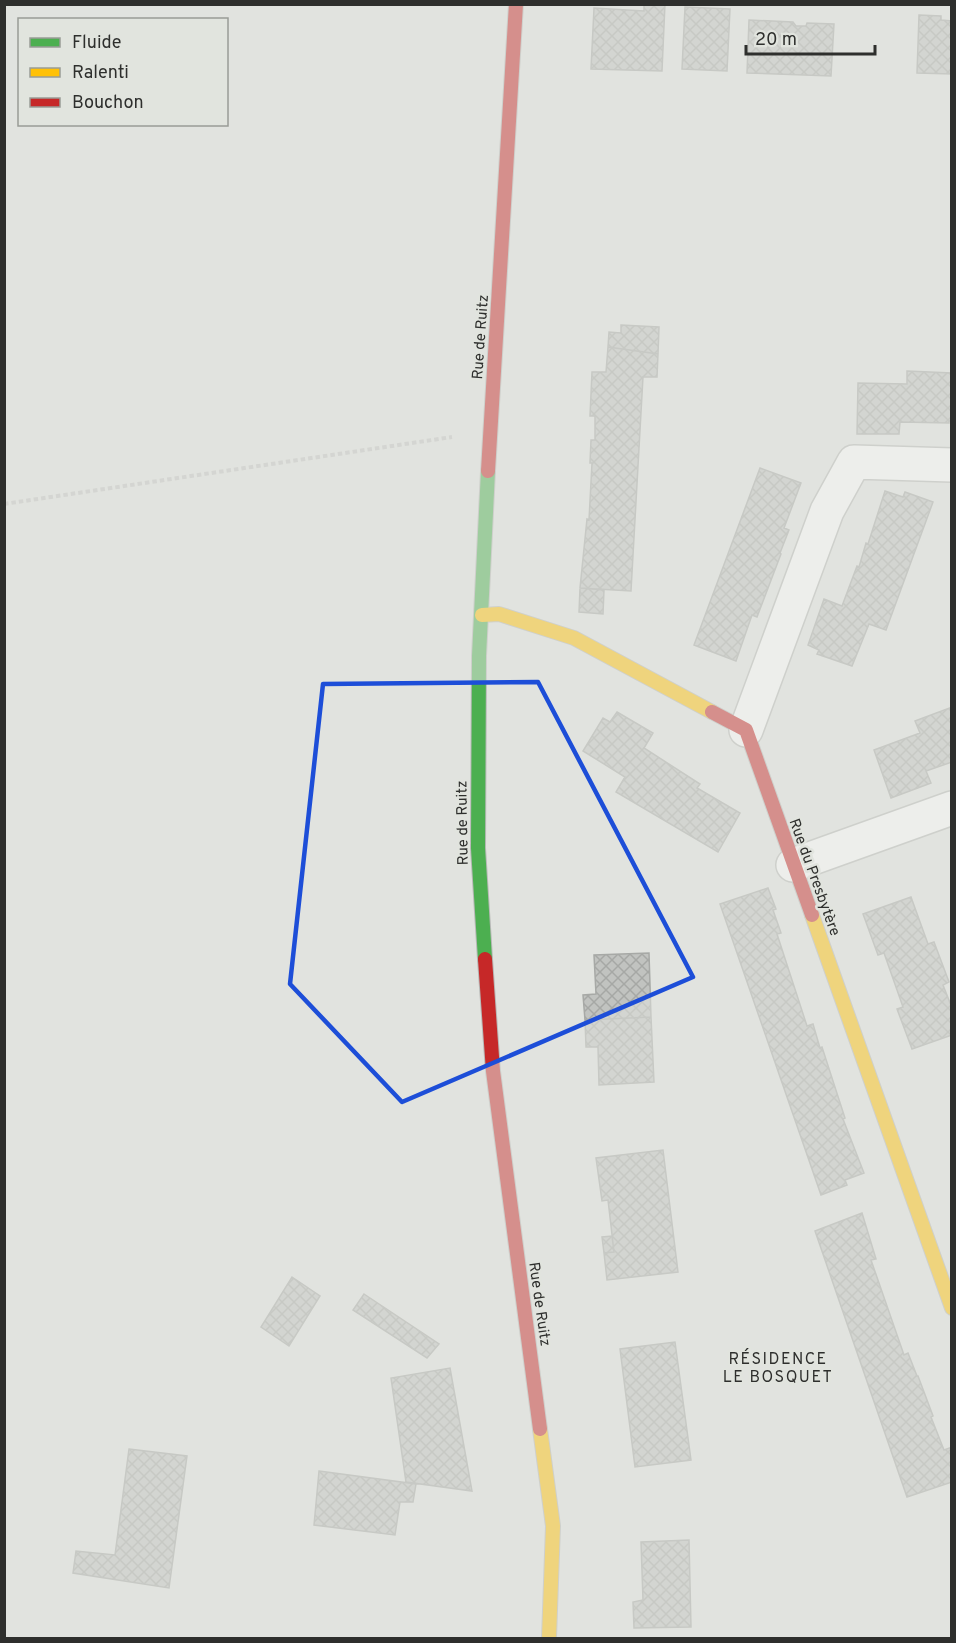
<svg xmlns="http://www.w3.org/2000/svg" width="956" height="1643" font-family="Overpass,sans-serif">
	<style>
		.building { fill: url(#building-cross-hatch); stroke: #a7a9a6; stroke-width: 1.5 }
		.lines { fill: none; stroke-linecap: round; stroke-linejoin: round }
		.street-casing { stroke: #b7b8b6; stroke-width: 36 }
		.fast-casing { stroke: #b7b8b6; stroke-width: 16 }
		.slow-casing { stroke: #b7b8b6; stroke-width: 16 }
		.jam-casing { stroke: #b7b8b6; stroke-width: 16 }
		.path { stroke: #c3c4c3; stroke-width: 4; stroke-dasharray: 4.5 3; stroke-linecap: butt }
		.street { stroke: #fafbfa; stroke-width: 33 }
		.fast { stroke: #4caf50; stroke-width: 14 }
		.slow { stroke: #ffc107; stroke-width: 14 }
		.jam { stroke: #c62828; stroke-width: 14 }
		.marked { fill: none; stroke: #1d4ed8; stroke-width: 4.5; stroke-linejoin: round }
		.labels { text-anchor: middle; stroke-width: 5; stroke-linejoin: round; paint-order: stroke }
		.street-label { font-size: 15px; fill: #2e2f2d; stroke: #e1e4de }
		.neighbourhood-label { font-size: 16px; letter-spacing: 1.5px; fill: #2e2f2d; stroke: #e1e4de }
	</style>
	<defs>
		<pattern id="building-cross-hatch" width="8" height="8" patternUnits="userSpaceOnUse" patternTransform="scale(1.5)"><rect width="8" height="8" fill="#c1c3c0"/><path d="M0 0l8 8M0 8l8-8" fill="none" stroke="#a6a8a5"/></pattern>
	</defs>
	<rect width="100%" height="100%" fill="#e1e3df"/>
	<path class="building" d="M644 4H665L662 71 591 69 594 8 644 11Z
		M685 7 730 9 727 71 682 69Z
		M919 15 941 16V20L952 21V74L917 73Z
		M749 20 793 22 796 26H806L807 23 834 24 831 76 747 73Z
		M621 325 659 327 658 354 608 347 609 332 621 333Z
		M608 347 658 354 657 377H643L631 591 580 588 587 519 589 520 592 463H590L591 440H595V416H590L592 372H606Z
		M907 371 952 373V421H949V423L900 422 899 434H857L858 383 907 384Z
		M760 468 801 483 784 528 789 530 780 553 781 554 757 617 752 615 736 661 694 645Z
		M885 491 903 497 905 492 933 502 886 630 869 624 852 666 817 654 819 650 808 645 824 599 842 606 857 566 859 567 866 543 868 544Z
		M580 588 604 590 603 614 579 612Z
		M952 707V762L926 771 931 783 891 798 874 750 920 733 915 721Z
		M617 712 653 733 644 748 700 784 697 788 740 813 718 852 616 792 625 777 583 751 603 718 610 722Z
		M768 888 776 909 773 910 781 933 777 934 807 1026 813 1024 820 1048 822 1047 845 1118 843 1119 864 1173 845 1180 847 1185 821 1195 720 904Z
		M911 897 928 944 934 942 949 982 943 985 952 1008V1035L912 1049 897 1009 903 1007 884 953 878 955 863 914Z
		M649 953 651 1017 585 1020 583 995 596 994 594 955Z
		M651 1017 654 1082 599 1085 598 1047H586L585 1020Z
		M663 1150 678 1272 607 1280 604 1253 614 1252 608 1200 602 1201 596 1158Z
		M862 1213 876 1259 871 1260 904 1355 908 1353 917 1376H918L933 1416 931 1417 944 1450 952 1447V1482L907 1497 815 1231Z
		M612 1236 614 1252 604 1253 602 1237Z
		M292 1277 320 1296 289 1346 261 1327Z
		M364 1294 439 1344 427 1358 353 1310Z
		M675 1342 691 1460 635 1467 620 1349Z
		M450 1368 472 1491 406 1482 391 1378Z
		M129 1449 187 1456 169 1588 73 1573 76 1551 115 1555Z
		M319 1471 416 1484 413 1502H400L395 1535 314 1525Z
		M689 1540 691 1627 634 1628 633 1602 643 1600 641 1542Z"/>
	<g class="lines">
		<defs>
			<path id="street" d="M746 730 827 511 854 462 952 465
				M793 865 952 808"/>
			<path id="fast" d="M485 959 478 848 479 656 488 471"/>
			<path id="slow" d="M482 615 499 614 574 638 712 712
				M812 915 952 1308
				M540 1429 553 1526 549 1638"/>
			<path id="jam" d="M488 471 516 4
				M712 712 746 730 812 915
				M485 959 493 1071 540 1429"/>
		</defs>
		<use href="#street" class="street-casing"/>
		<use href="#fast" class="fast-casing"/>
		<use href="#slow" class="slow-casing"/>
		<use href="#jam" class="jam-casing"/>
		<path class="path" d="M4 504 452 437"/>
		<use href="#street" class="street"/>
		<use href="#fast" class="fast"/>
		<use href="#slow" class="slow"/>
		<use href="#jam" class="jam"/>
	</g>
	<path d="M0 0H956V1643H0ZM538 682 693 977 402 1102 290 984 323 684Z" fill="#e1e3df" fill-opacity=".55" fill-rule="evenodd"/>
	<path class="marked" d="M538 682 693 977 402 1102 290 984 323 684Z"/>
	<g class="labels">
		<g class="street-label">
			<text transform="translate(480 337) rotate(-86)" y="5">Rue de Ruitz</text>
			<text transform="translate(462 823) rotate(-91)" y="5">Rue de Ruitz</text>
			<text transform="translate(815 877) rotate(70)" y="5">Rue du Presbytère</text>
			<text transform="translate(540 1304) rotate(82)" y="5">Rue de Ruitz</text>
		</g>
		<g class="neighbourhood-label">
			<text x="778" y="1364">RÉSIDENCE<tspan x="778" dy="18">LE BOSQUET</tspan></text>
		</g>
	</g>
	<rect width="956" height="1643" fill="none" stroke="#2e2f2d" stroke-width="12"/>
	<rect x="18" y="18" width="210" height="108" fill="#e1e4de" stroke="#999c97" stroke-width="1.5"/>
	<rect x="30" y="38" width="30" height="9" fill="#4caf50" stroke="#999c97" stroke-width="1.5"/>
	<text x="72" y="48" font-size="18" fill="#2e2f2d">Fluide</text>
	<rect x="30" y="68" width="30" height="9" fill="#ffc107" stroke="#999c97" stroke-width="1.5"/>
	<text x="72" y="78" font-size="18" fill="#2e2f2d">Ralenti</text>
	<rect x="30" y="98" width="30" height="9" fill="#c62828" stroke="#999c97" stroke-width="1.5"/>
	<text x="72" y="108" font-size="18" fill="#2e2f2d">Bouchon</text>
	<path d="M746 45v9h129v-9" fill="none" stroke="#2e2f2d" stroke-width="3"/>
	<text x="755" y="45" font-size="18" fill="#2e2f2d" stroke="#e1e4de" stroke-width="4.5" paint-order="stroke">20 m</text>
</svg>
